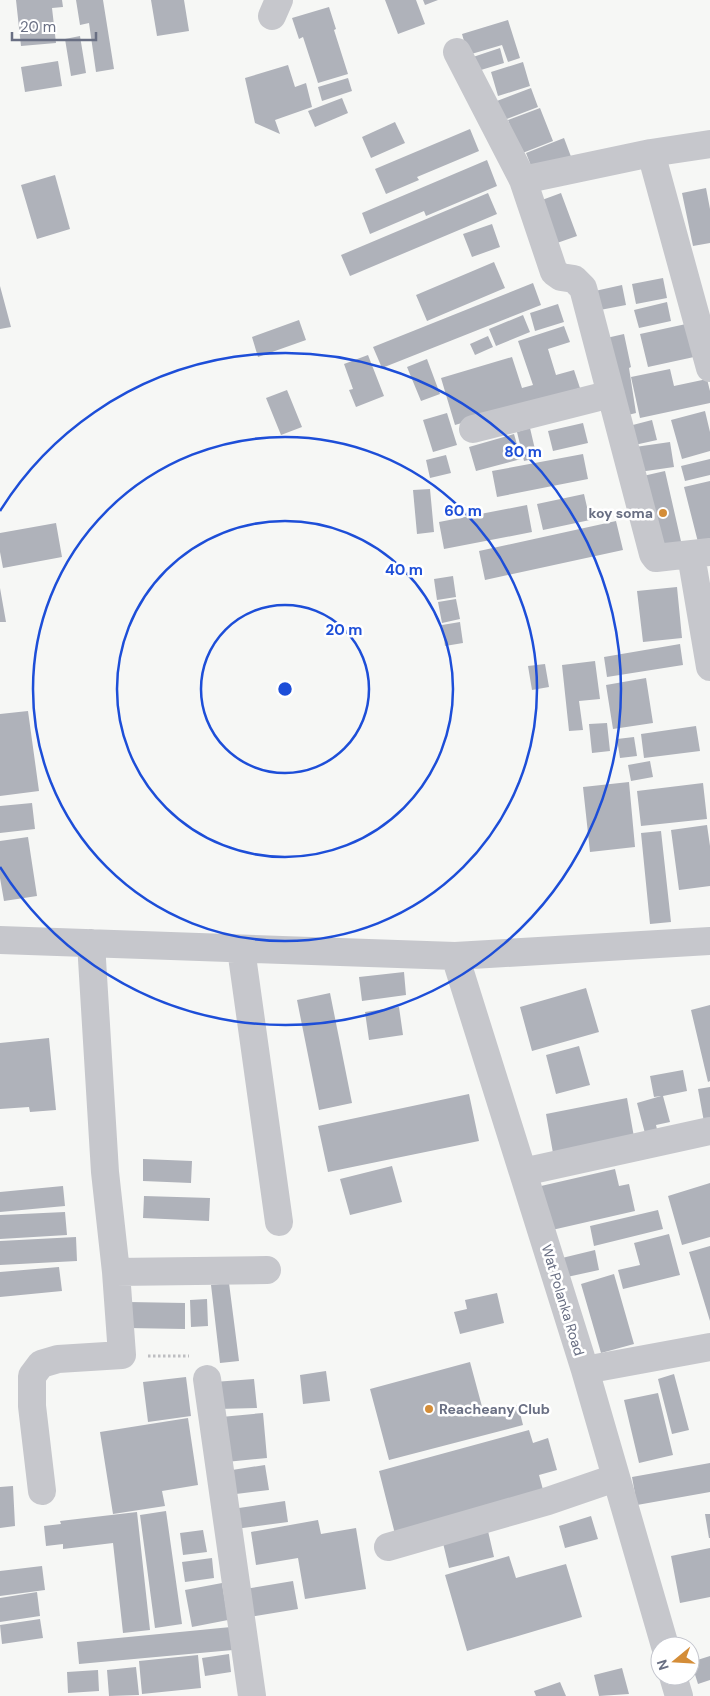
<svg xmlns="http://www.w3.org/2000/svg" width="710" height="1696" font-family="'DM Sans',sans-serif">
	<style>
		.building { fill: #afb2ba }
		.lines { fill: none; stroke-linecap: round; stroke-linejoin: round }
		.path { stroke: #bdbec1; stroke-width: 3; stroke-dasharray: 2.5 2.5; stroke-linecap: butt }
		.minor { stroke: #c6c7cc; stroke-width: 28 }
		.ring { fill: none; stroke: #1d4ed8; stroke-width: 2.5 }
		.poi-dot { fill: #d48d38; stroke: #fff; stroke-width: 2 }
		.labels { text-anchor: middle; stroke-width: 5; stroke-linejoin: round; paint-order: stroke }
		.poi-label { font-size: 14px; font-weight: bold; fill: #696f83; stroke: #fff; text-anchor: end }
		.street-label { font-size: 14px; fill: #696f83; stroke: #fff }
		.centre { fill: #1d4ed8; stroke: #fff; stroke-width: 2.5 }
		.ring-label { font-size: 15px; text-anchor: middle; font-weight: bold; fill: #1d4ed8; stroke: #fff; stroke-width: 5; stroke-linejoin: round; paint-order: stroke }
	</style>
	<rect width="100%" height="100%" fill="#f6f7f5"/>
	<path class="building" d="M16 0H62L63 7 52 8 56 43 21 46Z
		M76 0H103L114 69 96 72 89 23 80 25Z
		M151 0H184L189 31 157 36Z
		M385 0H416L425 24 398 34Z
		M423 0H438L425 5Z
		M329 7 336 29 334 30 348 74 318 83 303 37 299 39 292 18Z
		M508 20 520 58 508 62 502 45 468 55 462 34Z
		M80 36 86 73 71 76 65 39Z
		M500 48 504 63 471 73 467 59Z
		M58 61 62 86 25 92 21 67Z
		M523 62 530 86 498 96 491 72Z
		M288 65 295 87 306 83 312 107 275 120 280 134 255 123 245 78Z
		M348 78 352 91 322 101 318 87Z
		M531 88 538 107 496 123 489 104Z
		M342 98 348 113 315 127 308 111Z
		M540 108 553 141 520 154 508 120Z
		M395 122 405 143 371 158 362 137Z
		M470 129 479 151 417 177 419 180 386 194 375 169Z
		M564 138 573 162 535 176 526 153Z
		M487 160 497 186 426 216 424 211 370 234 362 213Z
		M55 175 70 229 37 239 21 185Z
		M706 188 710 209V243L693 246 682 193Z
		M488 193 497 214 350 276 341 255Z
		M561 193 577 236 557 243 542 200Z
		M492 224 500 247 472 257 463 234Z
		M494 262 505 288 427 321 416 295Z
		M663 278 667 298 636 304 632 284Z
		M533 283 541 305 382 368 373 347Z
		M622 285 626 305 600 310 595 291Z
		M0 286 11 327 0 329Z
		M667 302 671 321 639 328 634 310Z
		M558 304 564 322 535 331 530 313Z
		M523 315 530 332 496 346 489 329Z
		M299 320 306 340 258 357 252 337Z
		M686 324 694 357 648 367 640 334Z
		M564 326 570 342 548 349 556 375 574 370 580 388 455 425 441 378 512 357 522 388 533 385 518 341Z
		M624 334 631 367 629 368 636 413 620 417 602 339Z
		M488 336 493 347 475 355 470 344Z
		M368 355 384 396 356 407 349 390 353 389 344 364Z
		M427 359 440 394 421 401 407 367Z
		M670 369 674 386 707 379 710 391V403L640 418 631 377Z
		M287 390 302 427 281 435 266 398Z
		M705 411 710 432V451L682 459 671 420Z
		M447 413 457 445 433 452 423 420Z
		M652 420 657 440 630 446 625 427Z
		M583 423 588 443 553 451 548 431Z
		M530 428 537 458 524 461 517 432Z
		M514 434 521 459 476 471 469 447Z
		M670 442 674 467 639 472 635 447Z
		M583 454 588 479 497 497 492 471Z
		M446 455 451 473 430 478 426 460Z
		M710 459V475L685 481 681 466Z
		M665 471 683 550 660 555 643 476Z
		M710 481V548L700 550 684 487Z
		M430 489 434 532 417 534 413 490Z
		M584 494 590 520 543 530 537 504Z
		M527 505 532 532 444 549 439 522Z
		M616 521 623 550 485 580 479 551Z
		M56 523 62 557 3 568 0 552V533Z
		M453 576 456 597 437 600 434 579Z
		M677 587 682 638 643 642 637 591Z
		M0 588 6 622H0Z
		M456 599 460 619 442 623 438 602Z
		M460 622 463 643 445 646 442 625Z
		M680 644 683 665 607 677 604 657Z
		M595 661 600 699 579 701 583 730 569 731 562 665Z
		M545 664 549 687 532 690 528 666Z
		M646 678 653 723 613 729 606 685Z
		M28 711 39 791 0 796V714Z
		M607 723 610 751 592 753 589 724Z
		M696 726 700 751 644 758 641 734Z
		M634 737 637 756 620 758 617 739Z
		M650 761 653 777 631 781 628 765Z
		M629 782 635 847 590 852 583 787Z
		M703 783 707 819 641 826 637 791Z
		M32 803 35 829 0 833V806Z
		M707 825 710 846V886L679 890 671 830Z
		M661 831 671 922 650 924 641 833Z
		M28 837 37 896 4 901 0 878V841Z
		M404 972 406 995 362 1001 359 977Z
		M586 988 599 1032 532 1051 520 1007Z
		M330 993 352 1103 319 1110 297 1000Z
		M710 1005V1081L708 1082 691 1010Z
		M399 1007 403 1035 369 1040 365 1012Z
		M49 1038 56 1110 30 1112 29 1107 0 1109V1043Z
		M579 1046 590 1085 556 1094 546 1055Z
		M683 1070 687 1091 663 1096 670 1122 656 1125 658 1134 646 1137 637 1103 661 1096 654 1097 650 1076Z
		M710 1087V1121L704 1122 698 1089Z
		M469 1094 479 1141 328 1172 318 1126Z
		M627 1098 634 1137 553 1153 546 1114Z
		M143 1159 192 1161 191 1183 143 1181Z
		M392 1166 402 1202 350 1215 340 1179Z
		M615 1169 619 1186 629 1184 635 1211 552 1230 541 1186Z
		M710 1183V1237L682 1245 668 1196Z
		M63 1186 65 1206 0 1212V1192Z
		M144 1196 210 1198 209 1221 143 1218Z
		M658 1210 663 1229 594 1246 590 1226Z
		M65 1212 67 1235 0 1239V1215Z
		M669 1234 680 1275 623 1289 618 1270 640 1265 634 1243Z
		M76 1237 77 1261 0 1265V1241Z
		M710 1246V1321L689 1252Z
		M595 1250 599 1270 567 1277 562 1258Z
		M59 1267 62 1291 0 1297V1272Z
		M614 1274 634 1344 601 1353 581 1284Z
		M229 1283 239 1361 220 1363 211 1285Z
		M497 1293 504 1323 460 1334 454 1312 467 1309 465 1300Z
		M207 1299 208 1326 191 1327 190 1300Z
		M129 1302 185 1303V1329L128 1328Z
		M470 1362 484 1414 518 1405 523 1425 389 1460 370 1389Z
		M326 1371 330 1401 303 1404 300 1375Z
		M674 1374 689 1430 672 1434 658 1379Z
		M186 1377 191 1416 148 1422 143 1382Z
		M254 1379 257 1408 218 1409 214 1382Z
		M658 1393 673 1455 639 1463 624 1400Z
		M263 1413 267 1458 226 1462 221 1417Z
		M188 1418 198 1485 162 1491 165 1506 113 1514 100 1432Z
		M529 1430 533 1443 548 1438 557 1470 539 1475 545 1497 395 1534 379 1471Z
		M710 1463V1492L637 1505 632 1477Z
		M265 1465 269 1490 236 1494 232 1470Z
		M13 1486 15 1526 0 1528V1487Z
		M285 1501 288 1522 235 1529 232 1509Z
		M166 1511 182 1624 155 1628 140 1515Z
		M137 1512 150 1630 123 1633 113 1543 63 1549V1544L46 1546 44 1526 61 1524 60 1521Z
		M705 1514H710V1538H709Z
		M591 1516 598 1539 565 1548 559 1526Z
		M318 1520 321 1534 356 1528 366 1589 305 1599 298 1558 256 1565 251 1532Z
		M203 1530 207 1552 183 1555 180 1533Z
		M488 1531 494 1557 449 1568 443 1543Z
		M710 1548V1597L680 1603 671 1556Z
		M509 1556 516 1578 566 1564 582 1617 467 1651 445 1575Z
		M212 1558 214 1578 185 1582 182 1562Z
		M42 1566 45 1590 0 1596V1571Z
		M293 1581 298 1609 250 1617 245 1589Z
		M222 1583 228 1620 192 1627 185 1590Z
		M37 1592 40 1616 0 1622V1598Z
		M40 1619 43 1638 2 1644 0 1625Z
		M231 1627 233 1650 79 1664 77 1642Z
		M229 1654 231 1672 205 1676 202 1658Z
		M198 1655 201 1688 142 1694 139 1661Z
		M710 1656V1680L698 1684 691 1662Z
		M136 1667 139 1695 109 1696 107 1670Z
		M622 1668 629 1694 599 1696 594 1675Z
		M98 1670 99 1691 68 1693 67 1672Z
		M560 1682 566 1696H536L534 1691Z"/>
	<g class="lines">
		<path class="path" d="M148 1356H189"/>
		<path class="minor" d="M272 16 279 0
			M457 52 523 180 554 272 561 277 574 279 583 288 653 554 656 558 710 552
			M651 153 710 368
			M523 180 651 153 710 144
			M473 429 611 394
			M691 555 710 667
			M0 940 455 956 710 941
			M241 949 279 1222
			M455 956 585 1370 665 1646
			M523 1172 710 1131
			M116 1272 267 1270
			M585 1370 710 1347
			M207 1379 252 1696
			M42 1491 32 1406V1376L41 1364 58 1359 122 1355 116 1272 105 1172 91 943
			M388 1547 548 1501 615 1478
			M673 1676 679 1696"/>
	</g>
	<g class="ring">
		<circle cx="285" cy="689" r="84"/>
		<circle cx="285" cy="689" r="168"/>
		<circle cx="285" cy="689" r="252"/>
		<path d="M0 511A336 336 0 1 1 0 867"/>
	</g>
	<g class="poi-dot">
		<circle cx="663" cy="513" r="5"/>
		<circle cx="429" cy="1409" r="5"/>
	</g>
	<g class="labels">
		<g class="poi-label">
			<text x="653" y="518">koy soma</text>
			<text x="439" y="1414" text-anchor="start">Reacheany Club</text>
		</g>
		<g class="street-label">
			<text transform="translate(563 1300) rotate(73)" y="5">Wat Polanka Road</text>
		</g>
	</g>
	<circle cx="285" cy="689" r="8" class="centre"/>
	<g class="ring-label">
		<text x="523" y="457">80 m</text>
		<text x="463" y="516">60 m</text>
		<text x="404" y="575">40 m</text>
		<text x="344" y="635">20 m</text>
	</g>
	<g transform="translate(675 1661) rotate(252)"><circle r="24" fill="#ffffff" stroke="#c3c5cd"/>
	<path d="M0-4L9 19L0 12L-9 19Z" fill="#d48d38"/>
	<text y="-8" font-size="14" font-weight="bold" text-anchor="middle" fill="#696f83">N</text>
	</g>
	<path d="M12 32v8h84v-8" fill="none" stroke="#696f83" stroke-width="2.5"/>
	<text x="20" y="32" font-size="15" fill="#696f83" stroke="#ffffff" stroke-width="4" paint-order="stroke">20 m</text>
</svg>
